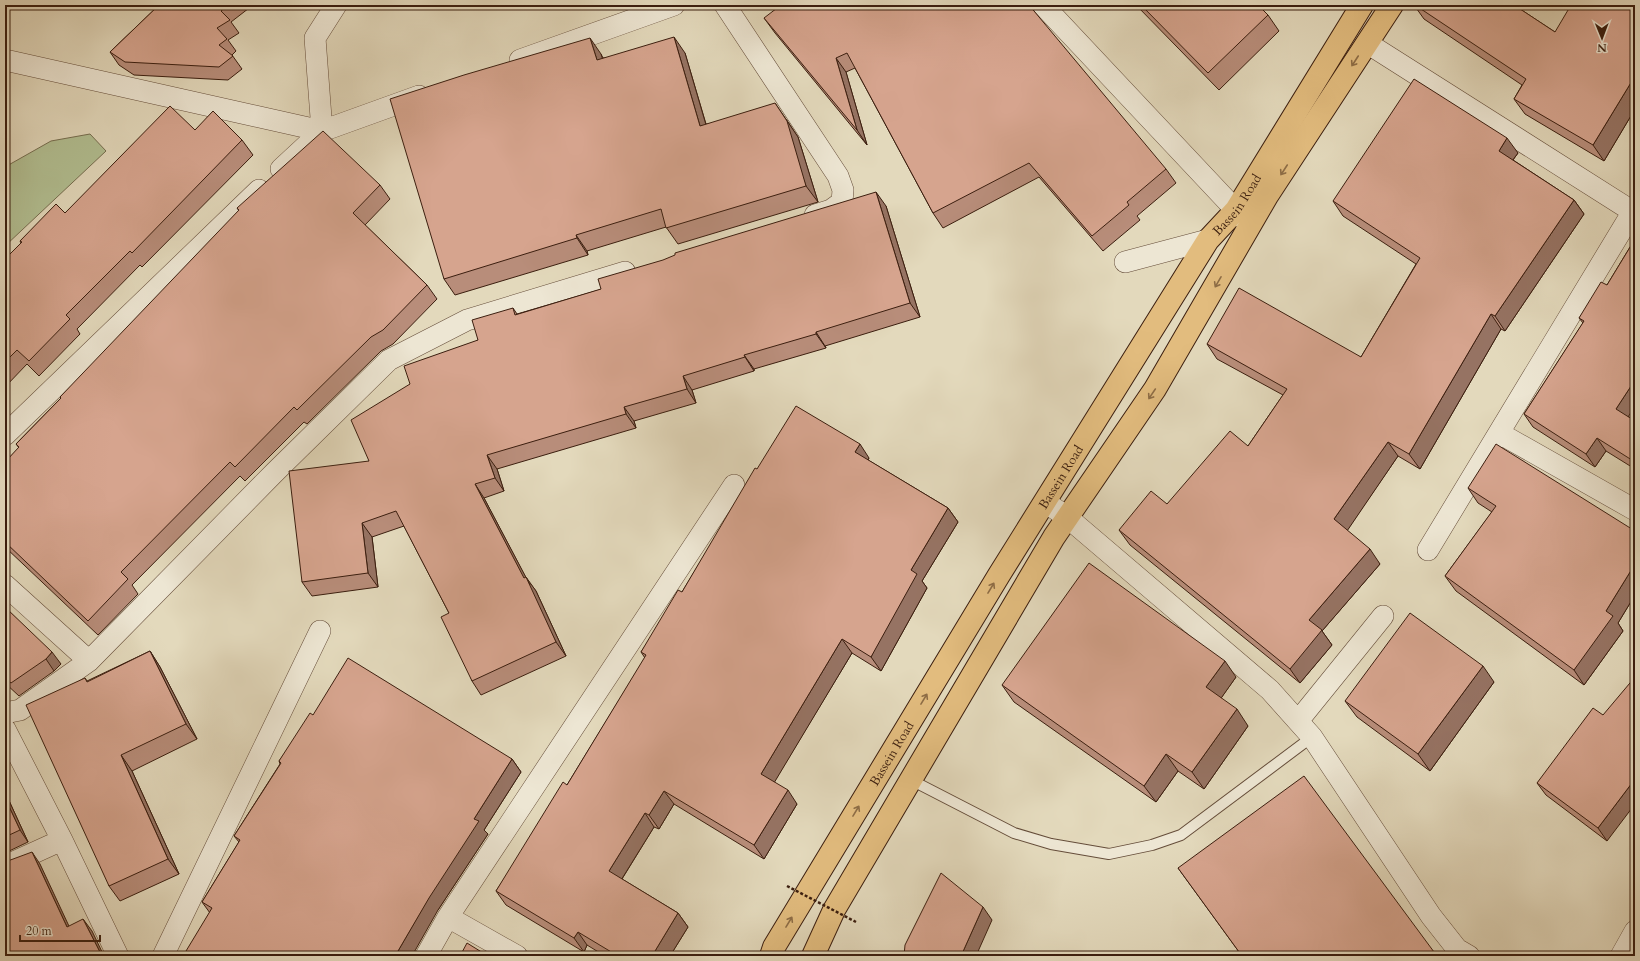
<svg xmlns="http://www.w3.org/2000/svg" width="1640" height="961" font-family="Cardo,serif">
	<style>
		.green { fill: #b2bf92; stroke: #766e50 }
		.lines { fill: none; stroke-linecap: round; stroke-linejoin: round }
		.lane-casing { stroke: #654d3a; stroke-width: 12 }
		.street-casing { stroke: #654d3a; stroke-width: 22 }
		.primary-casing { stroke: #3b1e0f; stroke-width: 24 }
		.lane { stroke: #ede6d3; stroke-width: 10 }
		.street { stroke: #ede6d3; stroke-width: 21 }
		.primary { stroke: #e2bc7e; stroke-width: 22 }
		.path-bridge { stroke: #3b1e0f; stroke-width: 2.5; stroke-dasharray: 3 2; stroke-linecap: butt }
		.wall { fill: #b88d7a; stroke: #3b1e0f }
		.shaded-wall { fill: #967363; stroke: #3b1e0f }
		.building { fill: #d6a48e; stroke: #3b1e0f }
		.oneway { stroke: #8e6d46 }
		.labels { text-anchor: middle; stroke-width: 4; stroke-linejoin: round; paint-order: stroke }
		.street-label { font-size: 13px; fill: #3b1e0f; stroke: #ede6d3 }
	</style>
	<rect width="100%" height="100%" fill="#e3d9bc"/>
	<filter id="stains"><feTurbulence type="fractalNoise" baseFrequency=".005" numOctaves="4"/><feColorMatrix values="0 0 0 0 .2 0 0 0 0 .09 0 0 0 0 .02 0 0 0 .5 -.17"/></filter>
	<radialGradient id="worn" r=".72"><stop offset=".6" stop-color="#630" stop-opacity="0"/><stop offset="1" stop-color="#630" stop-opacity=".3"/></radialGradient>
	<path class="green" d="M90 134 106 151 5 246V167L51 141Z"/>
	<g class="lines">
		<defs>
			<path id="lane" d="M911 780 1014 833 1051 844 1109 854 1152 845 1181 835 1312 737"/>
			<path id="street" d="M725 5 838 176 843 190 842 202 831 210 815 215
				M1043 5 1247 222
				M1367 43 1635 213
				M5 60 322 131 315 38 336 5
				M520 60 674 5
				M281 169 322 131 419 96
				M1125 262 1208 240
				M1499 433 1635 510
				M5 435 259 190
				M1045 502 1067 517 1270 690 1312 737 1431 916 1457 949 1469 956
				M1428 550 1635 208
				M5 585 89 661
				M5 713 20 710 89 661 275 472 389 360 467 320 625 272
				M1298 721 1383 616
				M5 729 62 840 118 956
				M5 866 62 840
				M448 917 517 956
				M163 956 320 631
				M426 956 448 917 734 485
				M1621 956 1635 931"/>
			<g id="primary">
				<path id="s1" d="M771 956 774 947 999 575 1208 240 1236 210 1362 5"/>
				<path d="M813 956 834 910 1054 537 1155 389 1267 196 1392 5"/>
			</g>
		</defs>
		<use href="#lane" class="lane-casing"/>
		<use href="#street" class="street-casing"/>
		<use href="#primary" class="primary-casing"/>
		<use href="#lane" class="lane"/>
		<use href="#street" class="street"/>
		<use href="#primary" class="primary"/>
		<path class="path-bridge" d="M787 886 856 922"/>
	</g>
	<path class="wall" d="M155 5H253L231 22 239 33 228 40 236 51 232 55 242 69 228 80 134 75 119 65 110 52 157 7Z
		M1136 5H1258L1268 15 1279 31 1219 90Z
		M1414 5H1514L1555 32 1635 5V109L1604 161 1525 114 1514 99 1522 85 1424 19Z
		M764 18 1166 169 1176 183 1137 216 1140 220 1103 251 1039 177 943 228 933 213 855 68 846 72 867 145 775 33Z
		M685 53 706 124 786 119 798 137 818 202 678 244 666 227 587 251 588 255 455 295 444 279 601 54 603 58Z
		M195 130 242 140 253 155 142 267 140 265 77 329 80 334 39 376 27 364 5 387V259L21 243 20 241 65 213Z
		M1518 153 1513 160 1574 200 1584 214 1505 331 1501 329 1420 469 1398 456 1347 530 1380 564 1322 631 1332 645 1300 683 1130 545 1119 530 1167 504 1248 446 1283 395 1217 359 1207 344 1361 357 1416 264 1343 216 1333 201Z
		M380 185 390 199 365 225 427 285 437 299 393 344 381 351 307 424 304 422 245 481 240 476 132 585 138 594 98 635 5 547V462L19 448 16 444 61 398 239 211 237 208Z
		M886 206 920 317 825 346 826 348 754 369V371L692 390 696 403 634 421 636 428 497 469 504 491 484 498 526 578 536 591 566 656 481 695 472 681 449 613 404 526 372 537 378 587 312 596 302 582 369 461 410 384 478 340 513 308 517 314Z
		M1635 239V406L1628 416 1635 421V469L1606 451 1595 467 1533 427 1524 414 1583 323 1579 318 1607 285Z
		M869 458 868 460 948 508 958 522 922 581 927 588 881 671 852 653 774 782 797 804 764 859 674 804 659 829 654 827 622 879 678 913 688 927 670 956H605L587 945 584 952 506 905 496 891 567 785 645 658 641 652 682 592 757 469Z
		M1468 488 1635 531V595L1618 623 1623 631 1584 685 1456 591 1445 576 1492 512 1478 503Z
		M5 607 61 664 54 671 19 696 5 683Z
		M150 651 160 667 197 739 132 771 179 874 120 901 109 886 85 678 87 681Z
		M1236 677 1221 698 1248 726 1204 789 1178 771 1156 802 1014 702 1002 685Z
		M1494 682 1430 771 1357 717 1345 701Z
		M313 715 512 759 521 772 484 830 488 834 438 910 210 913 202 902 239 842 234 836 280 764 279 761Z
		M1603 715 1607 841 1546 795 1537 783Z
		M5 792 28 842 5 853Z
		M1178 868 1437 956H1242Z"/>
	<path class="shaded-wall" d="M674 37 685 53 711 142 700 126Z
		M590 38 601 54 608 76 597 60Z
		M836 58 846 72 867 145 857 130Z
		M1635 76V109L1604 161 1593 145Z
		M775 103 798 137 818 202 806 186Z
		M1507 138 1518 153 1509 165 1499 151Z
		M876 192 886 206 920 317 910 303Z
		M1574 200 1584 214 1505 331 1495 316Z
		M576 235 587 251 588 255 577 238Z
		M1491 314 1501 329 1420 469 1409 454Z
		M816 332 825 346 826 348 816 334Z
		M744 355 754 369V371L745 357Z
		M683 376 692 390 696 403 687 389Z
		M1635 380V406L1625 422 1616 409Z
		M624 407 634 421 636 428 626 414Z
		M1597 438 1606 451 1595 467 1586 454Z
		M1388 442 1398 456 1345 534 1334 519Z
		M860 444 869 458 864 466 855 452Z
		M487 455 497 469 504 491 495 478Z
		M475 484 484 498 530 585 526 577 536 591 566 656 556 642Z
		M948 508 958 522 922 581 927 588 881 671 871 657 911 570Z
		M362 523 372 537 378 587 368 573Z
		M1370 549 1380 564 1322 631 1332 645 1300 683 1290 669 1309 620Z
		M1635 564V595L1618 623 1623 631 1584 685 1574 670 1606 611Z
		M842 639 852 653 771 788 761 774Z
		M150 651 160 667 197 739 186 724Z
		M52 652 61 664 54 671 46 659Z
		M1225 661 1236 677 1217 704 1206 687Z
		M1483 666 1494 682 1430 771 1418 754Z
		M1237 709 1248 726 1204 789 1192 772Z
		M1166 754 1178 771 1156 802 1144 786Z
		M121 755 132 771 179 874 168 859Z
		M512 759 521 772 484 830 488 834 438 910 412 956H401L398 951 474 819Z
		M1635 779V804L1607 841 1598 828Z
		M788 790 797 804 764 859 754 845Z
		M664 791 674 804 659 829 649 815Z
		M5 792 28 842 20 830 5 798Z
		M645 813 654 827 618 885 609 871Z
		M32 852 40 864 75 939 67 927Z
		M983 907 992 920 976 956H961Z
		M678 913 688 927 670 956H652Z
		M83 919 92 931 104 956H102Z
		M578 932 587 945 584 952 574 938Z"/>
	<path class="building" d="M159 5H228L221 11 230 20 217 28 227 39 219 45 233 56 219 67 125 62 110 52Z
		M781 5H1029L1166 169 1127 202 1129 205 1092 236 1029 163 933 213 847 53 836 58 857 130 764 18Z
		M1141 5H1258L1268 15 1208 73Z
		M1415 5H1514L1555 32 1571 5H1635V76L1593 145 1514 99 1526 79Z
		M674 37 700 126 775 103 787 121 806 186 666 228 661 209 576 235 577 238 444 279 390 99 464 75 590 38 597 60Z
		M1414 79 1507 138 1499 151 1574 200 1495 316 1491 314 1409 454 1388 442 1334 519 1370 549 1309 620 1322 630 1290 669 1119 530 1151 491 1167 504 1230 431 1248 446 1287 389 1207 344 1239 288 1361 357 1420 258 1333 201Z
		M170 106 195 130 213 111 242 140 132 253 130 251 66 315 70 319 29 361 17 350 5 362V259L22 242 20 241 56 204 65 213Z
		M323 131 380 185 353 213 427 285 383 330 371 337 297 410 294 407 235 467 230 462 121 572 128 579 88 621 5 542V462L19 447 16 444 61 398 60 397 239 210 237 208Z
		M876 192 910 303 816 332V334L744 355 745 357 683 376 687 389 624 407 626 414 487 455 495 478 475 484 524 578 526 577 556 642 472 681 441 617 449 613 396 511 362 523 368 573 302 582 289 471 369 461 351 420 410 384 404 366 478 340 472 320 513 308 515 315 601 289 598 279 663 260 675 255V253Z
		M1635 239V380L1616 409 1635 421V462L1597 438 1586 454 1524 414 1584 321 1579 318 1601 282 1607 285Z
		M796 406 860 444 855 452 948 508 911 570 917 574 871 657 842 639 761 774 788 790 754 845 664 791 649 815 645 813 609 871 678 913 652 956H618L578 932 574 938 496 891 563 782 567 785 646 655 641 652 678 590 682 592 755 468 757 469Z
		M1496 444 1635 531V564L1606 611 1613 616 1574 670 1445 576 1496 506 1468 488Z
		M1089 563 1225 661 1206 687 1237 709 1192 772 1166 754 1144 786 1002 685Z
		M5 607 52 652 46 659 11 683 5 678Z
		M1410 613 1483 666 1418 754 1345 701Z
		M150 651 186 724 121 755 168 859 109 886 26 705 85 678 87 682Z
		M348 658 512 759 474 819 479 821 429 898 398 951 402 953 401 956H183L212 908 202 902 240 840 234 836 281 763 279 761 310 713 313 715Z
		M1635 677V779L1598 828 1537 783 1593 708 1603 715Z
		M1304 776 1437 956H1242L1178 868Z
		M5 798 20 830 5 837Z
		M32 852 67 927 83 919 102 956H5V862Z
		M941 873 983 907 961 956H904L905 945Z
		M467 943 488 956H460Z"/>
	<defs><path id="oneway-shaft" d="M-6 0H5M1.5-3L5.5 0L1.5 3" fill="none" stroke-width="1.6" stroke-linecap="round" stroke-linejoin="round"/></defs>
	<g class="oneway">
		<use href="#oneway-shaft" transform="translate(1355 61) rotate(123)"/>
		<use href="#oneway-shaft" transform="translate(1284 170) rotate(123)"/>
		<use href="#oneway-shaft" transform="translate(1218 282) rotate(120)"/>
		<use href="#oneway-shaft" transform="translate(1152 394) rotate(124)"/>
		<use href="#oneway-shaft" transform="translate(991 588) rotate(-59)"/>
		<use href="#oneway-shaft" transform="translate(924 699) rotate(-59)"/>
		<use href="#oneway-shaft" transform="translate(856 811) rotate(-59)"/>
		<use href="#oneway-shaft" transform="translate(789 922) rotate(-59)"/>
	</g>
	<g class="labels">
		<g class="street-label">
			<text dy="5" stroke="none"><textPath href="#s1" startOffset="885">Bassein Road</textPath></text>
			<text dy="5" stroke="none"><textPath href="#s1" startOffset="560">Bassein Road</textPath></text>
			<text dy="5" stroke="none"><textPath href="#s1" startOffset="236">Bassein Road</textPath></text>
		</g>
	</g>
	<rect width="1640" height="961" fill="none" stroke="#e3d9bc" stroke-width="20"/>
	<rect x="6" y="6" width="1628" height="949" fill="none" stroke="#3b1e0f" stroke-width="2"/>
	<rect x="10" y="10" width="1620" height="941" fill="none" stroke="#3b1e0f"/>
	<g transform="translate(1602 38) rotate(179)" stroke="#ede6d3" stroke-width="3" paint-order="stroke">
	<path d="M0-3L7 15L0 10L-7 15Z" fill="#3b1e0f"/>
	<text y="-6" font-size="11" font-weight="bold" text-anchor="middle" fill="#3b1e0f">N</text>
	</g>
	<path d="M20 935v6h80v-6" fill="none" stroke="#3b1e0f" stroke-width="2"/>
	<text x="26" y="935" font-size="12" fill="#3b1e0f" stroke="#ede6d3" stroke-width="3" paint-order="stroke">20 m</text>
	<rect width="100%" height="100%" filter="url(#stains)"/>
	<rect width="100%" height="100%" fill="url(#worn)"/>
</svg>
